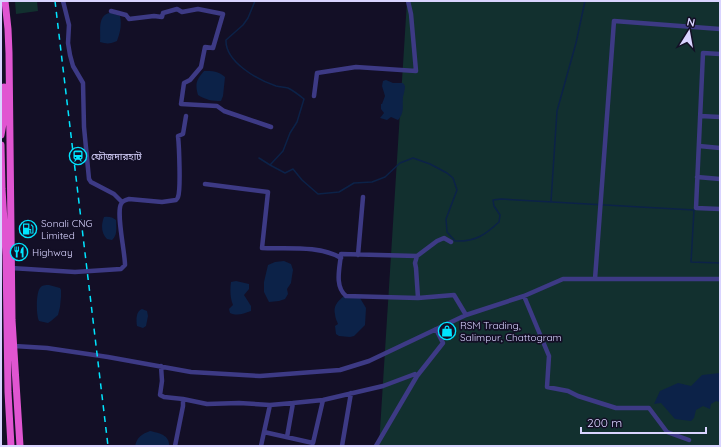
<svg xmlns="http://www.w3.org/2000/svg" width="721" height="447" font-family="Quicksand,'Noto Sans Bengali',sans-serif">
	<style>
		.green { fill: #12302f }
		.water { fill: #0c2248 }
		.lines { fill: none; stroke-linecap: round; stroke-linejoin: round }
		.stream { stroke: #0c2248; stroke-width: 1.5 }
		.minor { stroke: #3d3a85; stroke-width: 4.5 }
		.trunk { stroke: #e055d1; stroke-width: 7 }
		.rail { stroke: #00e5ff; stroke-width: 1.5; stroke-dasharray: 6 5; stroke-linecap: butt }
		.labels { text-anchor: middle; stroke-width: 3.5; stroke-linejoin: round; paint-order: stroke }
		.poi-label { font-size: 10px; fill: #d9d4ff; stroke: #130f26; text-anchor: start }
	</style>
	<rect width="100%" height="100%" fill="#130f26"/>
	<path class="green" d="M15 1H37L38 11 16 14Z
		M407 1H720V446H379Z"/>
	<path class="water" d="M109 13H112L120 16C122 25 120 33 117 41 111 44 106 44 100 42 101 32 97 16 109 13Z
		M204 71C213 71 218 71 225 77L223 96 221 101C212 101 206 100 198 95 195 84 196 80 204 71Z
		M386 80 393 83H403L405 86C405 89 404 93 403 97 402 106 405 112 398 120L391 117 387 120 380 118 384 113 381 109V104H382L385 96 382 86 383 81Z
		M104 217C108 216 113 217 116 220 116 227 118 235 112 240L107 239C101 233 101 225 104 217Z
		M284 261 291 264 293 270 292 276 291 283 287 289 288 294 285 299 279 301 269 302 264 292V282L268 265 275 262Z
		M236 281 249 284V289L244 295 251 306V311C243 314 237 316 230 313L229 309 233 305C230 298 230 289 231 282Z
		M49 285 60 288 61 290V297L60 307 58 315 51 321 48 323 39 321C36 315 36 293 40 288 42 285 45 285 49 285Z
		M344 296 360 298 366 308 365 325 354 336 350 337 339 336 336 334 335 326 338 324C337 321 335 318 335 314 333 306 338 301 344 296Z
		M142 309 147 311 148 316 146 326 143 328 137 326C136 320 136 311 142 309Z
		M720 373V402L716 401 711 404 710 409 703 406 696 410 694 418 691 421 675 419 661 403 654 404 660 391 678 383 691 386 702 375Z
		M150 431C159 433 170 435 169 446H135C137 437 142 434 150 431Z"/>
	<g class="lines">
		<path class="stream" d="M255 1 248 18 243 25 226 40C225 62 258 80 276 86 280 87 284 87 288 88 294 91 299 95 304 99L297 122 290 133 283 151 270 165
			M259 158 270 165 285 173 293 169 302 180 318 194 339 192 354 183 372 182 385 177 400 163 413 158 430 164 447 173 453 178 457 190 446 219 447 232 455 241C475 242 485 235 499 222L500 215 494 206 493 200 501 199 694 210 691 262 720 263
			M551 201 557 111 576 43 585 1"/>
		<path class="minor" d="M63 1 69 25 68 43 70 55 73 66 83 83 84 127 89 179 91 182 114 194 122 202
			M111 11 126 15 129 19 154 16 162 17 163 13 177 9 182 12 198 9 223 14 213 48 205 47 201 67 190 80 184 83 181 104 217 106 224 111 271 127
			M720 54 703 53 696 208 720 209
			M314 96 317 73 356 67 416 71 411 14 408 1
			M700 116 720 117
			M699 146 720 148
			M697 177 720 179
			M205 184 268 192 262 248C287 249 319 245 341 258
			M358 255 363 197
			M417 256 341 254C340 267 334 286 346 296L418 298 454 295 466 315
			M11 268 75 272 121 269 125 265C125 252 116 213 121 204 122 201 125 200 129 199L162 202 176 200C177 199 178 198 178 197 181 190 179 145 178 136L183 134 186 116
			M595 279 614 21 720 29
			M524 296 549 356 547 387 568 391 578 396 616 408H649L667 432 689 440
			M418 298 416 268 415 263 417 256 437 241 444 238 451 242
			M14 346 47 348 108 357 191 372 260 376 340 370 369 361 466 315 524 296 563 279H720
			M161 366 162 381 160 395 164 397 183 399 207 404 239 403 270 405 293 403 323 400 383 386 415 374 417 376 443 343 436 329
			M270 405 264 432 313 443 323 400
			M287 437 293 403
			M175 446 183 406V399
			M261 446 264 432
			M342 446 351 393
			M376 446 417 376"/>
		<path class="trunk" d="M5 1 8 29 9 53 12 320 20 446
			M1 135 4 118V87
			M1 145 2 189 6 255 8 392 11 446"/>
		<path class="rail" d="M55 1 108 446"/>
	</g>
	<defs>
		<symbol id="station-ring" viewBox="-11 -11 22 22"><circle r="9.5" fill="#130f26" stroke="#00e5ff" stroke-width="1.5"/><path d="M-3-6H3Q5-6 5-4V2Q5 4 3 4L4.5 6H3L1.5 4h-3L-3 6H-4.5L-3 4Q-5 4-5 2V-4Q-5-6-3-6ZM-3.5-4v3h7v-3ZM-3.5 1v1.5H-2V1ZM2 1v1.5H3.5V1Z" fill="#00e5ff"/></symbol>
		<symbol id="fuel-ring" viewBox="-11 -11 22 22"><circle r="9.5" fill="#130f26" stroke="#00e5ff" stroke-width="1.5"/><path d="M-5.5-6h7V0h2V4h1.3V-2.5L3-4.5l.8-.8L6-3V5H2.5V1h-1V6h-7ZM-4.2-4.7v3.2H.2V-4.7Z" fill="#00e5ff"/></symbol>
		<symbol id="restaurant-ring" viewBox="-11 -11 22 22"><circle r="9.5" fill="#130f26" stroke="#00e5ff" stroke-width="1.5"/><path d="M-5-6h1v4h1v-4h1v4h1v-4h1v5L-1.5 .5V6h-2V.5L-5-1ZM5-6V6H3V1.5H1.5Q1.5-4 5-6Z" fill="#00e5ff"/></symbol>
		<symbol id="shop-ring" viewBox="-11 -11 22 22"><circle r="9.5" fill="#130f26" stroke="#00e5ff" stroke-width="1.5"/><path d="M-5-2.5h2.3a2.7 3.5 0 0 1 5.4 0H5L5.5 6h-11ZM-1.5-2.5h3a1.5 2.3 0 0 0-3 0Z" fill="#00e5ff"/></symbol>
	</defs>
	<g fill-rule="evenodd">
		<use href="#station-ring" x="68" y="146" width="20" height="20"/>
		<use href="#fuel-ring" x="18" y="219" width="20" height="20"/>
		<use href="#restaurant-ring" x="9" y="242" width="20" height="20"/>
		<use href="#shop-ring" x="437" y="321" width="20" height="20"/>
	</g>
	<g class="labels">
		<g class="poi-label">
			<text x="91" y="160">ফৌজদারহাট</text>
			<text x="41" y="227">Sonali CNG<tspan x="41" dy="12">Limited</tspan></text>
			<text x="32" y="256">Highway</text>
			<text x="460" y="329">RSM Trading,<tspan x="460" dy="12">Salimpur, Chattogram</tspan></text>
		</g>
	</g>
	<rect width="721" height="447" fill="none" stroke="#d9d4ff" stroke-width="4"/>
	<g transform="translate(689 32) rotate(11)" stroke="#130f26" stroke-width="3" paint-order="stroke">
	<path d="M0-3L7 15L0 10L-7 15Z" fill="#d9d4ff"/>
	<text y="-6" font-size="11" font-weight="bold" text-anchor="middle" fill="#d9d4ff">N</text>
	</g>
	<path d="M581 427v6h125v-6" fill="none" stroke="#d9d4ff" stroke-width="2"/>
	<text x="587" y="427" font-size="12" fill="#d9d4ff" stroke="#130f26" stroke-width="3" paint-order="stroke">200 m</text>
</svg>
